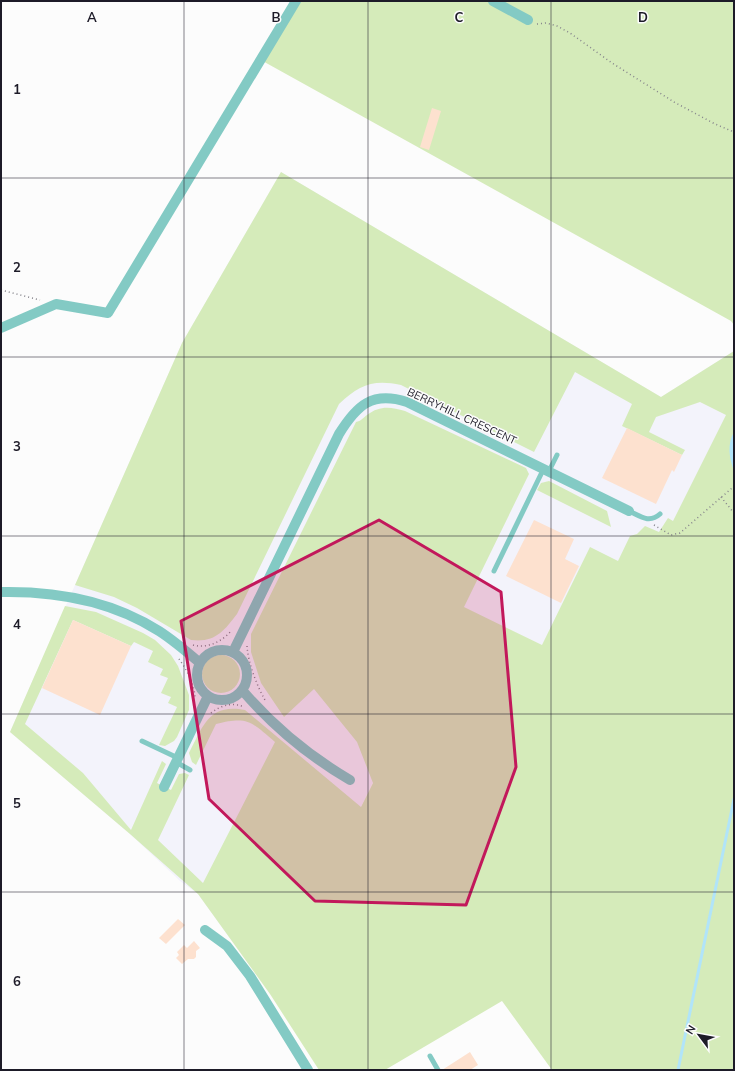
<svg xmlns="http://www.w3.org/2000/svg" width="735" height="1071" font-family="Mulish,sans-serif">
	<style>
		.built { fill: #f3f3fb }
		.green { fill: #d5ebba }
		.water { fill: #b1e4f9 }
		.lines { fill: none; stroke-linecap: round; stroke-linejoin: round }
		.stream { stroke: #b1e4f9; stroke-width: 3 }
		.building { fill: #fde1cf }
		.path { stroke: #85848b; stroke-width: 1.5; stroke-dasharray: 1 3; stroke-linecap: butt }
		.lane { stroke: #83cac4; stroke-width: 5 }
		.street { stroke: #83cac4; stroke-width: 10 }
		.marked { fill: #c2185b; fill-opacity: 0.2; stroke: #c2185b; stroke-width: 3; stroke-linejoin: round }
		.grid { fill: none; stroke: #1d1b28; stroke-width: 1; stroke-opacity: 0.55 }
		.labels { text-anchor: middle; stroke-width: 3; stroke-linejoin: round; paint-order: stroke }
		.street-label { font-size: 11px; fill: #1d1b28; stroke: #fcfcfc }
		.grid-label { font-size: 13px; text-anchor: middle; font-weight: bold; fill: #1d1b28; stroke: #fcfcfc; stroke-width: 3; stroke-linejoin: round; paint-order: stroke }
	</style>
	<rect width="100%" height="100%" fill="#fcfcfc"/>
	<path class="built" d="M281 172 661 397 734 351V682L600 674 459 605 270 994 198 894 180 881 130 834 10 732 182 343Z"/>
	<path class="green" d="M293 1H734V325L731 321 259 59Z
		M281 172 661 397 734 351V1070H552L502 1001 385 1070H319L270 994 198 894 130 834 10 732 65 606 96 612 143 633 155 640 171 655 178 666 189 695V710L177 737 174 741 165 746 159 745 177 707 168 703 171 697 161 693 168 678 160 675 163 669 148 662 153 651 134 642 131 646 73 620 25 724 83 773 131 830 162 761 166 764 157 783 171 790 179 774 185 773 189 775 158 840 203 883 275 742C251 722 249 716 216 724L196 765 192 762 189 753C203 726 209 703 245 710L361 807 373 783 357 742 314 689 284 717 261 683 251 652V634L356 422C361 421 363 418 367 415 380 405 391 407 405 411L526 468 529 474 464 607 542 645 590 547 618 561 630 536 637 534 645 526 659 532 668 518 673 521 726 415 700 402 656 417 649 432 685 450 682 455 622 426 632 404 575 372 534 452 401 385C373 379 359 385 339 404L237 614C224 631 215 643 191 640L137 608 114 597 75 585 182 343Z
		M549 481 607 511 611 527 537 490 541 483Z
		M202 674a19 19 0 1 1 38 0a19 19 0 1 1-38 0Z"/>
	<path class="water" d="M734 432V471C729 458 727 444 734 432Z"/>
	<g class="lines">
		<path class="stream" d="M678 1070 734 799"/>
	</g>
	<path class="building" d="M432 108 441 111 429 150 420 147Z
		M627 428 682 455 674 472 672 470 656 504 602 478Z
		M534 520 574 539 565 559 579 566 561 603 506 576Z
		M73 620 131 646 100 715 42 688Z
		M178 919 185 925 166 944 159 938Z
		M194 941 200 948 196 951V957L194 959H188L182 964 176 958 179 955 177 952 184 945 187 948Z
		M470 1052 478 1065 470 1070H442Z"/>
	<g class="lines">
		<path class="path" d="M537 24 546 23 557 26 570 33 612 63 674 102 715 124 734 132
			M1 290 40 300
			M721 497 734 513
			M654 525 671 535 680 533 732 488
			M193 645C208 649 223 641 232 630
			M247 646C248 663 257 686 265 700
			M179 659C187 670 195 685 195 699
			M211 713C221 705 233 702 244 707"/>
		<path class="lane" d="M549 471 557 455
			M629 511C640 516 649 524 660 514
			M494 571 544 468
			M142 741 178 758
			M176 762 190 770
			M430 1056 438 1070"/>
		<path class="street" d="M493 1 528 20
			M1 328 56 304 108 313 296 1
			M1 592C55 591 112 601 159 631 173 640 186 651 200 663
			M197 675a25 25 0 1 1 50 0a25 25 0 1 1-50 0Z
			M233 652 339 434C357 405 372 391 407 402L629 511
			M242 690C273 726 309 756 350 780
			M164 787 208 696
			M205 930 227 946 250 976 308 1070"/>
	</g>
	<path class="marked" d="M379 520 501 592 516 767 466 905 315 901 209 799 181 621Z"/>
	<path class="grid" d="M184 1V1070M368 1V1070M551 1V1070M1 178H734M1 357H734M1 536H734M1 714H734M1 892H734"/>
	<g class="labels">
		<g class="street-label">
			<text transform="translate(462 416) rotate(25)" y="4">BERRYHILL CRESCENT</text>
		</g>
	</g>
	<g class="grid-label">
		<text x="92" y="22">A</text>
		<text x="276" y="22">B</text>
		<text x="459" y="22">C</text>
		<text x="643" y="22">D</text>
		<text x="17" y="94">1</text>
		<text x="17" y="272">2</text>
		<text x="17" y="451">3</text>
		<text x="17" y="629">4</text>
		<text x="17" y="808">5</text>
		<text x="17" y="986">6</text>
	</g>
	<rect width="735" height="1071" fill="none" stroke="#1d1b28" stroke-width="4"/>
	<g transform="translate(699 1035) rotate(302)" stroke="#fcfcfc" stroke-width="3" paint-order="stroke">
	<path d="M0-3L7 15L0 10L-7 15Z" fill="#1d1b28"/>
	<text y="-6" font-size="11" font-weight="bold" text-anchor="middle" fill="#1d1b28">N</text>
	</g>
</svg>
